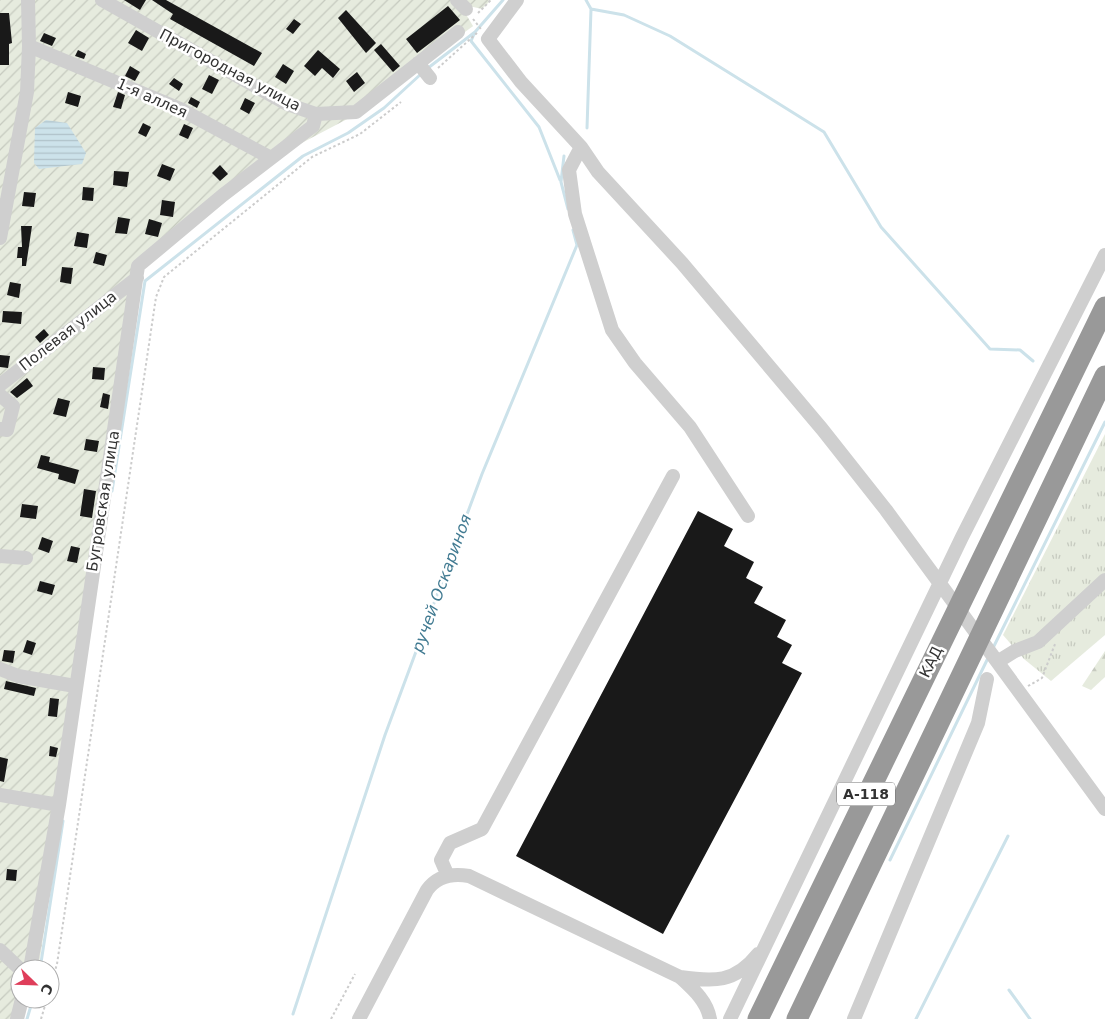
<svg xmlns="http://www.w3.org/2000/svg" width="1105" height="1019" font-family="'DejaVu Sans',sans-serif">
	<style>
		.grass { fill: url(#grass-tufts) }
		.forest { fill: url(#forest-firs) }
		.garden { fill: url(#garden-furrows) }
		.water { fill: url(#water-rules) }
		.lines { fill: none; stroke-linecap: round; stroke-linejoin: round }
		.stream { stroke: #cce2ea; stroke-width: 3 }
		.building { fill: #191919 }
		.path { stroke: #ccc; stroke-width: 2; stroke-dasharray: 2.5 2.5; stroke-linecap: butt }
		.minor { stroke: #cfcfcf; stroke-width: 14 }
		.highway { stroke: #999; stroke-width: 21 }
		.labels { text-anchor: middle; stroke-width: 5; stroke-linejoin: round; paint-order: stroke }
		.shield { fill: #fff; stroke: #707070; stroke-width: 1 }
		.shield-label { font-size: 14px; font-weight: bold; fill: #323232 }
		.street-label { font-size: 15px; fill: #323232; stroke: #fff }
		.water-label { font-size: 16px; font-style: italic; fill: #427b92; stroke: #fff }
	</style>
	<defs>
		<pattern id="grass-tufts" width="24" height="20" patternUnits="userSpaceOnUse" patternTransform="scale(1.25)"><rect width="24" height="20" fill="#e6ebde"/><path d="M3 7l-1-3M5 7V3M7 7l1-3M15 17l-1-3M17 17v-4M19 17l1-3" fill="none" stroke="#c6cabf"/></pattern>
		<pattern id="forest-firs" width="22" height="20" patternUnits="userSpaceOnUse" patternTransform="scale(1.25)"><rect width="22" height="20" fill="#e6ebde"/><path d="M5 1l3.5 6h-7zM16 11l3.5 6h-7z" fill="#c6cabf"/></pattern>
		<pattern id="garden-furrows" width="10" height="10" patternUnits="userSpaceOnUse" patternTransform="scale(1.25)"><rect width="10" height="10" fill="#e6ebde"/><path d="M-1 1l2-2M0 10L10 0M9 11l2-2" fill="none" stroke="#c6cabf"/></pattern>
		<pattern id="water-rules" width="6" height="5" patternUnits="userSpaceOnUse" patternTransform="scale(1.25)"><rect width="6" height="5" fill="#cce2ea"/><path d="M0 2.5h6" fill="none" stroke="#b0c2c9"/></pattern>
	</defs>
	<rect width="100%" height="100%" fill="#fff"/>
	<path class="grass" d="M1105 434V635L1051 681 1024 659 1003 635Z"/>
	<path class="forest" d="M1105 651V677L1091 690 1082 686Z"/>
	<path class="garden" d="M0 0H491L482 9 469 6 464 11 473 26 353 116 296 146 141 268 40 958 36 969H20L22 1019H0Z"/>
	<path class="water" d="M46 120 67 123 86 153 82 164 39 169 34 163 35 128Z"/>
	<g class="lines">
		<path class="stream" d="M586 0 591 9 587 128
			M591 9 624 15 670 36 824 132 881 227 990 349 1020 350 1033 361
			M475 32 503 0
			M428 68 475 32 471 41 539 127 560 180
			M564 156 561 182 568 209
			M112 491 145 281 303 156 348 133 384 108 421 74
			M993 648 1105 422
			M890 860 988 658
			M40 969 63 821
			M1009 990 1030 1019
			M293 1014 385 735 482 474 577 245 573 230
			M27 1019 33 999
			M916 1019 1008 836"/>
	</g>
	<path class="building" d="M124 0H146L140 10Z
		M152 0H166L262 53 254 66 170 19 173 14Z
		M448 6 460 20 417 53 406 39Z
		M346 10 376 43 366 53 338 18Z
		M0 13H9L12 43 9 44V65H0Z
		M294 19 301 24 293 34 286 29Z
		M136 30 149 38 142 51 128 43Z
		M44 33 56 38 52 46 40 41Z
		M381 44 400 66 393 72 374 50Z
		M78 50 86 54 84 59 75 56Z
		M318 50 340 69 333 78 322 68 315 76 304 66Z
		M283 64 294 71 286 84 275 77Z
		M130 66 140 72 135 81 125 76Z
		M357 72 365 83 354 92 346 81Z
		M209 75 219 80 212 94 202 89Z
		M174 78 183 84 179 91 169 84Z
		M68 92 81 96 78 107 65 103Z
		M118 92 125 95 121 109 113 107Z
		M191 97 200 102 197 108 188 103Z
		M245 98 255 103 249 114 240 109Z
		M143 123 151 127 146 137 138 133Z
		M184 124 193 128 188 139 179 135Z
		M162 164 175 169 170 181 157 176Z
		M220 165 228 174 220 181 212 173Z
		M114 171 129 172 127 187 113 185Z
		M83 187 94 188 93 201 82 200Z
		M24 192 36 193 34 207 22 206Z
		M162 200 175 202 173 217 160 215Z
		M118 217 130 219 127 234 115 233Z
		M149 219 162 223 158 237 145 234Z
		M21 226H32L26 266H22V258H17L18 247H22Z
		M77 232 89 234 87 248 74 246Z
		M96 252 107 255 104 266 93 263Z
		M62 267 73 268 71 284 60 282Z
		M10 282 21 284 19 298 7 295Z
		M3 311 22 312 21 324 2 322Z
		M44 329 49 335 40 343 35 337Z
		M0 355 10 356 8 368 0 367Z
		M93 367 105 368 104 380 92 379Z
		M27 378 33 386 17 398 10 392Z
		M103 393 110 395 108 409 100 407Z
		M58 398 70 401 66 417 53 414Z
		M86 439 99 441 97 452 84 450Z
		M41 455 50 457 49 462 79 470 75 484 58 479 59 474 37 468Z
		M84 489 96 491 92 518 80 516Z
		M22 504 38 506 36 519 20 517Z
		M698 511 733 529 724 546 754 562 746 578 763 587 754 603 786 620 777 637 792 645 782 663 802 673 663 934 516 856Z
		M42 537 53 541 49 553 38 549Z
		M71 546 80 548 77 563 67 561Z
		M40 581 55 585 52 595 37 591Z
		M27 640 36 643 32 655 23 652Z
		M4 650 15 651 13 663 2 661Z
		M6 681 36 688 34 696 4 689Z
		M50 698 59 699 57 717 48 716Z
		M50 746 58 748 56 757 49 756Z
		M0 757 8 759 4 782 0 781Z
		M7 869 17 870 16 881 6 880Z"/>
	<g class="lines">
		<path class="path" d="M478 13 491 0
			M473 19 481 29
			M438 68 477 33
			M1028 686 1042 678 1055 644
			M50 988 57 964 156 297 164 277 312 157 360 134 401 102
			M41 1019 47 999
			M331 1019 355 974"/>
		<path class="minor" d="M102 0 287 104 316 114 356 112 458 32
			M457 0 466 9
			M517 0 488 39 521 82 581 147 598 172 682 263 822 429 886 510 1105 809
			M29 46 180 109 271 158
			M418 63 430 78
			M581 147 569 170 575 214 612 330 635 363 690 427 748 516
			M0 238 27 92 29 46 28 0
			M0 385 137 278
			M0 395 13 406 7 430 0 429
			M0 556 26 558
			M1002 659 1015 651 1038 642 1105 580
			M0 669 18 676 75 686
			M0 795 59 805
			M448 876 441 860 450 843 482 829 673 476
			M0 950 20 969
			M30 969 59 805 138 266 223 195 313 126 316 114
			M680 977C693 989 707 1001 710 1019
			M17 1019 22 999
			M359 1019 427 890C437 876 452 873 469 876L680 977C714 982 735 983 758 954
			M730 1019 962 537 1105 255
			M854 1019 978 723 987 679"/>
		<path class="highway" d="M758 1019 1105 307
			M797 1019 1105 376"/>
	</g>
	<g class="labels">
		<rect class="shield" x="837" y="782.5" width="58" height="23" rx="4"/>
		<g class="shield-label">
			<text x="866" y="799">А-118</text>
		</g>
		<g class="street-label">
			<text transform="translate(230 70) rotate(28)" y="5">Пригородная улица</text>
			<text transform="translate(152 98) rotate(24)" y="5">1-я аллея</text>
			<text transform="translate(68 331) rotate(-38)" y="5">Полевая улица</text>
			<text transform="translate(103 501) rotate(-81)" y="5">Бугровская улица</text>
			<text transform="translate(931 662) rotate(-64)" y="5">КАД</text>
		</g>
		<g class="water-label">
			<text transform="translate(441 583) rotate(-70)" y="6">ручей Оскариноя</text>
		</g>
	</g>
	<g transform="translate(35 984) rotate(113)"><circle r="24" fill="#ffffff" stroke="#adadad"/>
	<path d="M0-4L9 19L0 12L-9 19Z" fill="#df3e5a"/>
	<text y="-8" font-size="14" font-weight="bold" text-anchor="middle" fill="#323232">С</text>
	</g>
</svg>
